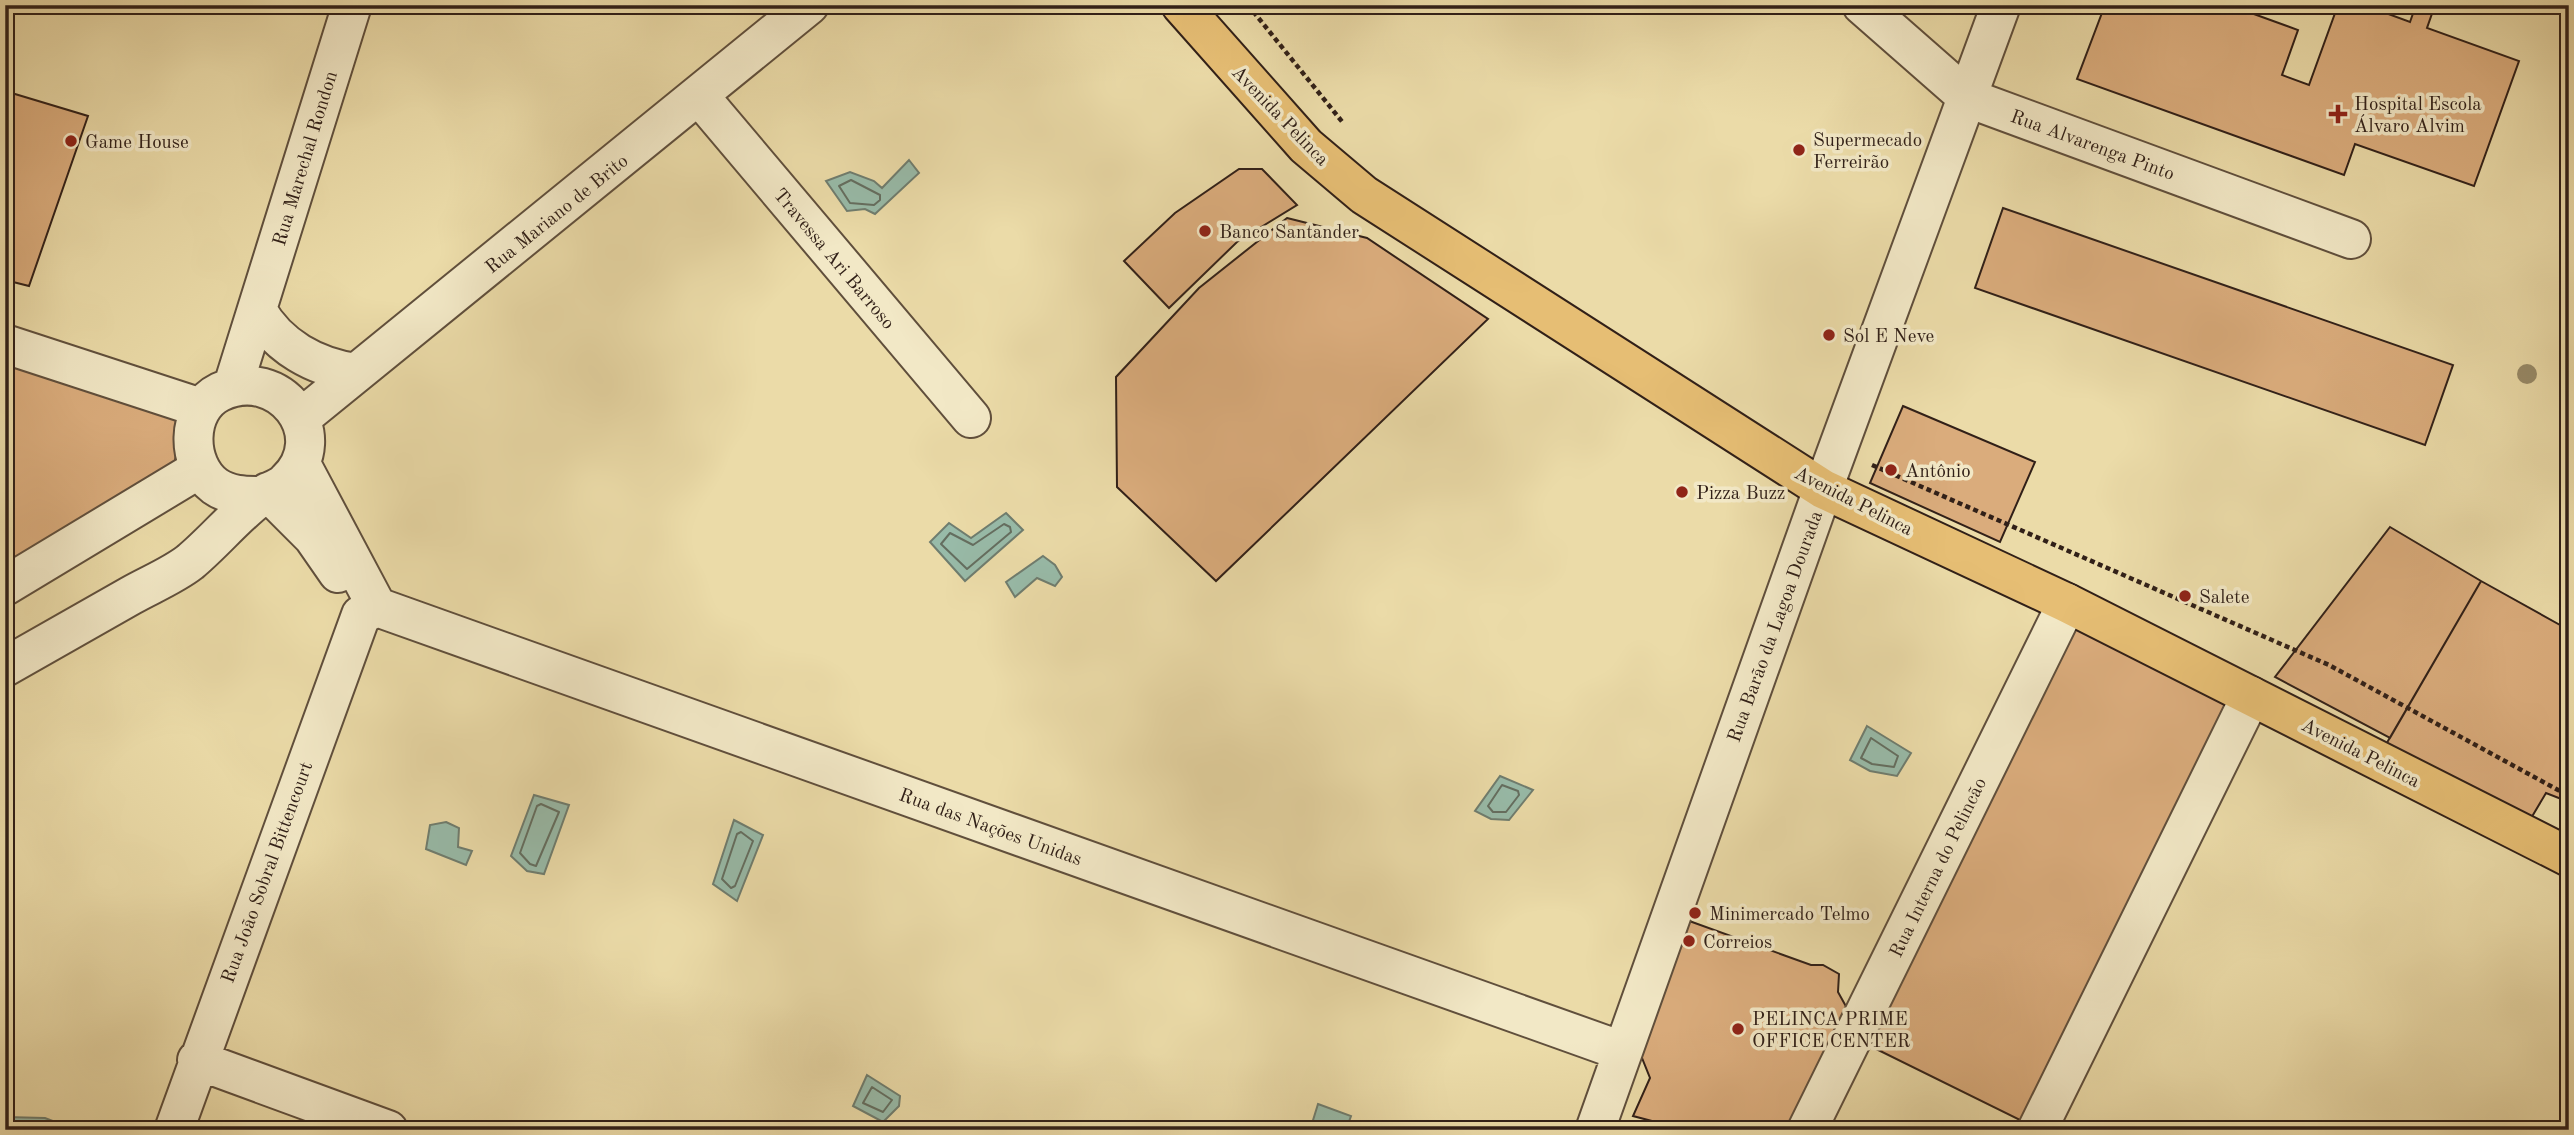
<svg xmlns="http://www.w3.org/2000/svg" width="2574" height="1135" font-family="'Old Standard TT',serif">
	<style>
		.water { fill: #98bba9; stroke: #6f7d6f; stroke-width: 2 }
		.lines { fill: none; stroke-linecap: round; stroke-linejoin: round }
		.shore { stroke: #646e60; stroke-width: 2 }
		.building { fill: #daac7c; stroke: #312018; stroke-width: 2 }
		.minor-casing { stroke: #604f3c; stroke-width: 42 }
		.major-casing { stroke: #312018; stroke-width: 42 }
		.path { stroke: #312018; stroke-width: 4.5; stroke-dasharray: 5 3.5; stroke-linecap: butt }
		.minor { stroke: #f2e8c6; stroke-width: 38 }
		.major { stroke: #e6be74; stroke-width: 38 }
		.tree { fill: #978a68 }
		.poi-dot { fill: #8f2418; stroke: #f2e8c6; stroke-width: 2.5 }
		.labels { text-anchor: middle; stroke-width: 7; stroke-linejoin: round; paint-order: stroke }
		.poi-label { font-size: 19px; fill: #312018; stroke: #f2e8c6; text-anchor: start }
		.street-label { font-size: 19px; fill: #312018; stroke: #f2e8c6 }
	</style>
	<rect width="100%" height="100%" fill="#ebdba8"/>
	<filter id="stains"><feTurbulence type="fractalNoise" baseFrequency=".00286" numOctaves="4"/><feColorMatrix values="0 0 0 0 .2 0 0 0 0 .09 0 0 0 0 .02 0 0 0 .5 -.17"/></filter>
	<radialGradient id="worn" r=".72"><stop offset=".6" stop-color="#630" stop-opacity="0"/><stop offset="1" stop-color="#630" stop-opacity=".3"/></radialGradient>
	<path class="water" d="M909 160 919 173 875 214 865 209 847 211 826 181 850 172 874 181 882 188Z
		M1006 513 1023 530 965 581 930 542 949 523 971 538Z
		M1043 556 1055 565 1062 577 1055 586 1037 578 1015 597 1006 582Z
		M1867 726 1911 753 1897 776 1870 771 1850 760Z
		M1500 776 1533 790 1509 820 1491 819 1475 811Z
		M534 795 569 805 544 874 527 871 511 856Z
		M734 820 763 835 737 901 713 884Z
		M446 822 459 828 458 847 472 851 466 865 426 849 430 825Z
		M867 1075 900 1096 899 1106 883 1122 853 1106Z
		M1318 1104 1351 1116 1346 1130H1310Z
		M5 1117 45 1118 71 1128 5 1130Z"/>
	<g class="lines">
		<path class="shore" d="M851 180 880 195V200L874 205 850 203 839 186Z
			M1004 524 1010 527 1011 532 967 569 941 544 950 533 973 545Z
			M1871 738 1898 756 1894 767 1872 764 1861 758Z
			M1502 785 1518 791 1519 795 1506 812H1493L1488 806Z
			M541 804 559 812 536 866 530 864 520 853 537 806Z
			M741 832 753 841 735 886 731 888 722 879 737 834Z
			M872 1087 892 1100 883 1112 863 1103Z"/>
	</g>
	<path class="building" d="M2105 5H2229L2298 30 2282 75 2309 85 2338 5H2364L2410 22 2416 5H2435L2427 28 2519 61 2474 186 2355 144 2344 175 2077 79Z
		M5 91 88 116 29 286 5 280Z
		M1239 169H1262L1297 205 1237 242 1169 308 1124 261 1175 213Z
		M2003 208 2453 365 2425 445 1975 288Z
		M1287 218 1367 238 1488 319 1216 581 1117 487 1116 377 1199 288Z
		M5 362 184 422 170 482 5 575Z
		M1903 406 2035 462 2000 542 1870 483Z
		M2390 527 2481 581 2390 738 2275 677Z
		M2481 581 2569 630V802L2546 793 2530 820 2385 746Z
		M2071 621 2238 708 2030 1125 1868 1045Z
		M1681 918 1811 965H1823L1839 974 1838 992 1848 1010 1786 1130H1686L1633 1116 1650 1078 1636 1043Z"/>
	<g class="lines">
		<defs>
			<path id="minor" d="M1862 5 1968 98 2351 239
				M700 97 971 418
				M257 310C278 347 315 367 356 373
				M5 344 201 408
				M233 386 352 5
				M301 418 809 5
				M301 464 377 607
				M268 492 313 537 338 573
				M5 586 199 469
				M361 615 377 607 1622 1051
				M5 667C47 643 88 620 130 596 149 585 172 576 190 562 214 542 235 516 260 497 268 491 280 489 287 481 335 435 279 364 220 392 185 409 186 465 215 486 229 496 245 496 261 496
				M197 1060 388 1130
				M174 1130 361 615
				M1595 1130 1823 489 2001 5
				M1807 1130 2067 603
				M2037 1130 2251 696"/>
			<path id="major" d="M1181 5 1306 146 1364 195 1823 489 2067 603 2569 857"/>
		</defs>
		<use href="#minor" class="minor-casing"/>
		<use href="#major" class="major-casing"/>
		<path class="path" d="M1248 5 1344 124
			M1872 465 2329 665 2569 796"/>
		<use href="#minor" class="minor"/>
		<use href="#major" class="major"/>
	</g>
	<circle class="tree" cx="2527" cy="374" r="10"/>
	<g class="poi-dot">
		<path d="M2334.5 103.5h7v7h7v7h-7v7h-7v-7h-7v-7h7z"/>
		<circle cx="71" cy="141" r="7"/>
		<circle cx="1799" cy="150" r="7"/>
		<circle cx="1205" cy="231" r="7"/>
		<circle cx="1829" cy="335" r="7"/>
		<circle cx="1891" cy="470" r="7"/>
		<circle cx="1682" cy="492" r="7"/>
		<circle cx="2185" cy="596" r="7"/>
		<circle cx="1695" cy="913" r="7"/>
		<circle cx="1689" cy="941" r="7"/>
		<circle cx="1738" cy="1029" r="7"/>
	</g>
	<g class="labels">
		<g class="poi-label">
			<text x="2354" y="110">Hospital Escola<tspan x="2354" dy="22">Álvaro Alvim</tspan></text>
			<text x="1813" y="146">Supermecado<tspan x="1813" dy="22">Ferreirão</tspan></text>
			<text x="85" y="148">Game House</text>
			<text x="1219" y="238">Banco Santander</text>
			<text x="1843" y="342">Sol E Neve</text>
			<text x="1905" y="477">Antônio</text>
			<text x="1696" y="499">Pizza Buzz</text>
			<text x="2199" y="603">Salete</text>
			<text x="1709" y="920">Minimercado Telmo</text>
			<text x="1703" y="948">Correios</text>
			<text x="1752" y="1025">PELINCA PRIME<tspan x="1752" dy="22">OFFICE CENTER</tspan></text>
		</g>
		<g class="street-label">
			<text transform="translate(1281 115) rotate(46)" y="7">Avenida Pelinca</text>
			<text transform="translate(2093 144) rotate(20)" y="7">Rua Alvarenga Pinto</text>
			<text transform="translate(304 158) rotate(-73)" y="7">Rua Marechal Rondon</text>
			<text transform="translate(556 213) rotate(-39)" y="7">Rua Mariano de Brito</text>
			<text transform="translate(835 258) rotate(50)" y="7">Travessa Ari Barroso</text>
			<text transform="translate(1854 500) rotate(27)" y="7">Avenida Pelinca</text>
			<text transform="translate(1774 626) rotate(-70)" y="7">Rua Barão da Lagoa Dourada</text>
			<text transform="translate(2361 752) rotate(27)" y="7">Avenida Pelinca</text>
			<text transform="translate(991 826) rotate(20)" y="7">Rua das Nações Unidas</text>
			<text transform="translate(1937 867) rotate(-64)" y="7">Rua Interna do Pelincão</text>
			<text transform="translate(266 872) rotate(-70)" y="7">Rua João Sobral Bittencourt</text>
		</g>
	</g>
	<rect width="2574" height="1135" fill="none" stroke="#ebdba8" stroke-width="28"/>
	<rect x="7" y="7" width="2560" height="1121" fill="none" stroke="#312018" stroke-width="3.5"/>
	<rect x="14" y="14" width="2546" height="1107" fill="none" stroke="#312018" stroke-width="2"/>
	<rect width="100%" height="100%" filter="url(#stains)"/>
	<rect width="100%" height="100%" fill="url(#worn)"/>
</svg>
